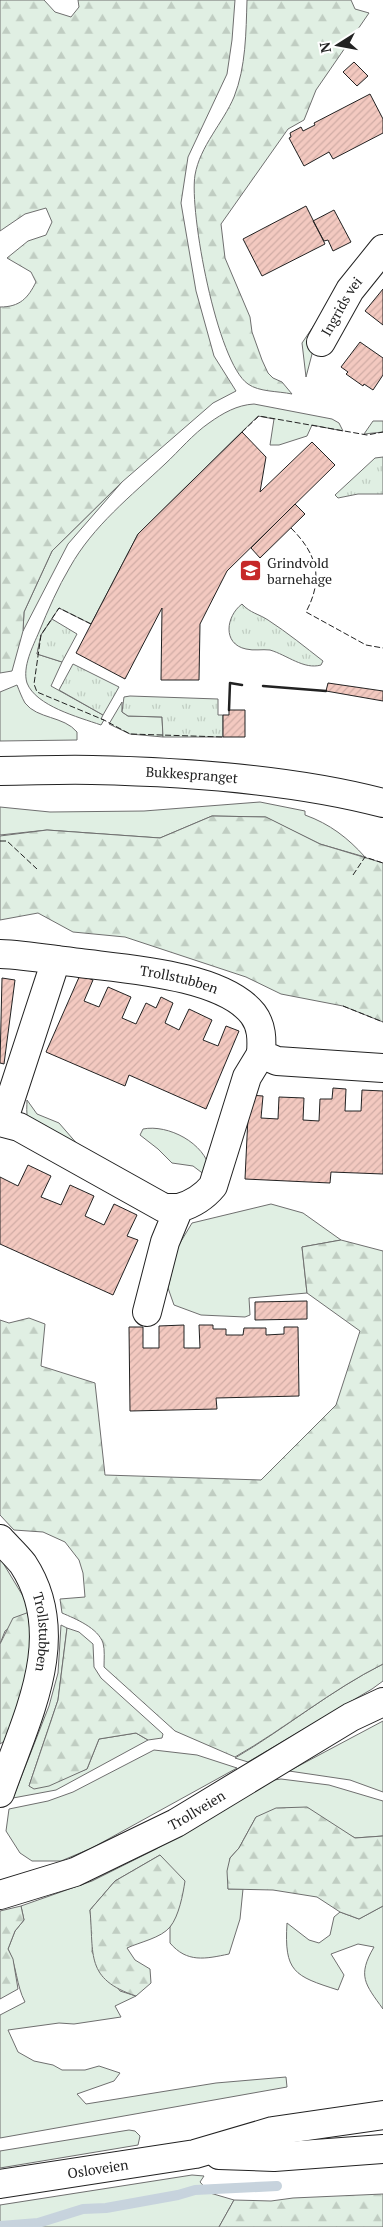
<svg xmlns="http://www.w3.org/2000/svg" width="383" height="2227" font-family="'PT Serif',serif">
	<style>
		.grass { fill: #e0efe3; stroke: #6f6f6f }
		.forest { fill: url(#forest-firs); stroke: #6f6f6f }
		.park { fill: url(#park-tufts); stroke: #6f6f6f }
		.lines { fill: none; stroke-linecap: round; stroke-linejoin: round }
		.stream { stroke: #c7d3dd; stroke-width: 10 }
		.building { fill: url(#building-hatch); stroke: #222 }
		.minor-casing { stroke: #222; stroke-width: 30 }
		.major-casing { stroke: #222; stroke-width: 30 }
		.minor { stroke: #fff; stroke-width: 28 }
		.major { stroke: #fff; stroke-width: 28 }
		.fence { stroke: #222; stroke-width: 1; stroke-dasharray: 6 2.5; stroke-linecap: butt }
		.wall { stroke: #222; stroke-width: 2.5 }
		.labels { text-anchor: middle; stroke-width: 4; stroke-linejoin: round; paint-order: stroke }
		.street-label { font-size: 14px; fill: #222; stroke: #fff }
		.poi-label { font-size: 14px; fill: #222; stroke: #fff; text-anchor: start }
	</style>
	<defs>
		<pattern id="forest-firs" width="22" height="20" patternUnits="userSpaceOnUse" patternTransform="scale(1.25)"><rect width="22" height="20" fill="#e0efe3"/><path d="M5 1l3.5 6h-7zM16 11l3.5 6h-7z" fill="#c0cdc2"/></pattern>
		<pattern id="park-tufts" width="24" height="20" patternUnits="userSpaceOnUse" patternTransform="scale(1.25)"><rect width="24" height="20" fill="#e0efe3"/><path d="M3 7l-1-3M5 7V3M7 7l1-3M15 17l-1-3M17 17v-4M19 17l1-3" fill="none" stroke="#c0cdc2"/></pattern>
		<pattern id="building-hatch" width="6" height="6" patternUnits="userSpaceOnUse" patternTransform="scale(1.25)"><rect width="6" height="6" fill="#f3c9c0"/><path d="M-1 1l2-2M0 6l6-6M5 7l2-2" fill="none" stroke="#d0aca5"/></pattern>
	</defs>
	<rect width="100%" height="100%" fill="#fff"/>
	<path class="grass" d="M342 284 317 335 306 377 302 343Z
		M254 404 332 419 339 423 343 431 312 425 307 436 279 445H270L274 419 258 416 138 534 91 624 59 608 41 635 37 654 62 662 51 686 103 715 101 719 104 720 101 725C78 717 36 706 27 683 22 667 33 646 39 632 48 610 58 587 70 567 93 526 131 496 165 464 179 451 193 434 209 423 223 413 237 405 254 404Z
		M373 421H383V432L364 434Z
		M122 482 68 544 23 631 24 612 52 551Z
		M17 685C19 690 22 698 25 703 37 719 64 716 77 732V740L0 741V692Z
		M122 702V712L128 716 162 717 163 737 130 734 109 724Z
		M260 802 305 811V815C330 824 348 838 365 857L320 844 265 817 212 816 160 838 47 830 0 835V807L50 812 144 811Z
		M27 1100 37 1114 59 1123 79 1146 103 1160 116 1173 130 1182 173 1195 189 1191 201 1183 205 1175 193 1166 172 1163 158 1149 140 1135 143 1129C168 1124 205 1143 210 1170 211 1175 208 1180 205 1184 194 1201 171 1201 153 1196 130 1183 38 1137 28 1119 26 1114 27 1105 27 1100Z
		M271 1204 303 1213 341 1240 302 1247 307 1293 249 1298 250 1315 245 1317 201 1315 174 1305 168 1288 177 1248 192 1223Z
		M0 1558 32 1611 5 1631 0 1644Z
		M61 1625 67 1628 58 1700 29 1786 68 1776 87 1769 99 1739 136 1733 148 1740 56 1790 13 1798 49 1706 58 1673Z
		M383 1664V1681L372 1689 248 1762 235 1758C286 1728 331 1690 383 1664Z
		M383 1721V1792L350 1780 289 1771Z
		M154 1750 197 1755 237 1768 92 1848 61 1861H32L20 1853 6 1831 9 1809 48 1801 73 1792Z
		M281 1779 329 1785 383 1801V1836L355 1838 333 1826 256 1817 239 1848 230 1858 228 1889H243L240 1919 229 1954C205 1959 187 1963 170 1943V1927L178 1906 160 1855 115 1881 90 1910 93 1940 92 1952 120 1991 136 1996 115 2006 121 2017 74 2024 59 2023 8 2030 18 2052 34 2061 53 2065 62 2070H85L99 2066 120 2073 114 2081 77 2094 86 2104 216 2083 286 2077 287 2087 0 2138V2015L25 2002C16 1985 17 1966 8 1949L15 1931 24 1920 21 1906 92 1881 156 1849 274 1780Z
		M383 1906V2009C365 1984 357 1976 374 1947L358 1944 331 1954 344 1975 338 1990C294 1976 284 1972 287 1923L309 1940 319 1943 330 1935 334 1917 340 1912 359 1919Z
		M129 2130 135 2131 140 2136 138 2145 0 2168V2151Z
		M192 2175 204 2176 200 2182 210 2193 234 2200 219 2227H0V2205Z"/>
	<path class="forest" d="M0 0H44L55 12 71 17 79 7 78 0H235L232 40 227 74 188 157 181 203 196 291 214 356 236 391 213 403 122 482 52 551 24 612 23 631 12 671 0 673V307C20 307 28 298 36 282L31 272 7 258 28 241 46 235 52 222 46 208 25 214 0 231Z
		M247 0H351L355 9 369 13 316 90 304 120 288 129 221 224 225 258 250 317 252 332 262 360 268 373 273 378 282 382 292 394C278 391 259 392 248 384 217 363 189 211 195 175 200 146 223 123 234 97 246 67 246 32 247 0Z
		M212 816 266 817 320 844 383 863V1022L343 1006 281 994 246 977 125 937 73 932 38 913 0 920V836L47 830 160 838Z
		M341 1240 383 1251V1664C331 1690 286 1728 235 1757L175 1731 104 1667C104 1659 105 1650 103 1643 98 1628 76 1619 62 1613L60 1599 85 1597 83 1573 79 1560 65 1542 43 1532 14 1530 0 1515V1320L9 1323 29 1318 45 1324 41 1366 95 1383 105 1475 261 1480 336 1405 360 1331 307 1293 302 1247Z
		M32 1611C37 1659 22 1696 6 1740L0 1744V1644L13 1618Z
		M67 1628 79 1632 93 1644 94 1667 101 1678 163 1734 162 1738 148 1740 136 1733 99 1739 87 1769 49 1786 34 1789 29 1786 58 1700Z
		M307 1807 355 1838 383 1836V1906L359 1919 340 1912 317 1897 273 1890 228 1889 227 1871 230 1858 239 1848 256 1817 276 1808Z
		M160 1855 185 1881C183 1894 179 1916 170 1927 161 1938 140 1942 127 1948L135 1960 150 1969 151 1983 136 1996C85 1979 94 1955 90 1910L115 1881Z
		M21 1906 24 1920 15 1931 8 1949 13 1959 18 1989 0 1999V1911Z
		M383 2194V2227H219L234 2200 271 2201 293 2198Z"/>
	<path class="park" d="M383 457V494H358L338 498 335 495 375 458Z
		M242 604C250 613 259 614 268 620 288 633 305 647 323 661L321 665C304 670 287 655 270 650 262 649 254 651 246 649 222 644 226 616 242 604Z
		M52 619 77 634 62 662 37 654 41 635Z
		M73 664 119 687 103 715 59 690Z
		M130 696 218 699V715H223V737H163L162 717 128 716 122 712 124 697Z"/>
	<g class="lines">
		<path class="stream" d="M0 2226 38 2223 83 2209 106 2208 178 2195 195 2190 277 2186"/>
	</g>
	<path class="building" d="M354 62 368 76 357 86 343 72Z
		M370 94 383 119V133L333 159 329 152 304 166 289 138 291 137 290 133 301 127 303 131 315 125 314 123Z
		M306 206 325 244 262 276 243 239Z
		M334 210 351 242 333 251 328 240 324 241 313 221Z
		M383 289V325L365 311Z
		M360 342 383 358V375L373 390 364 384 363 386 346 374 348 372 341 367Z
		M242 432 266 457 260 492 312 442 335 465 227 571 200 624 199 680H161L162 608 125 679 76 653 138 534Z
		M295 504 305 514 260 558 251 548Z
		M328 683 383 691V701L326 691Z
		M229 710H245V737H223V715H229Z
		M80 975 93 980 84 1001 99 1007 108 987 131 997 122 1018 136 1024 146 1003 156 1008 161 997 173 1003 165 1023 179 1030 189 1009 212 1020 203 1040 218 1046 226 1026 239 1031 206 1109 129 1075 125 1086 46 1052Z
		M2 978 15 980 4 1064 0 1063Z
		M333 1088 346 1089 345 1111H361L362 1090 383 1091V1174L331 1172 330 1183 245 1179 249 1095 263 1096 261 1118 278 1119 279 1097 304 1098 303 1120 319 1121 320 1099H332Z
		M28 1165 51 1176 41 1197 61 1205 70 1185 94 1196 85 1216 104 1225 114 1204 137 1215 127 1236 138 1240 113 1295 0 1244V1177L18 1186Z
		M307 1301V1319L255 1320V1302Z
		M184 1325V1348H200L199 1325H213V1329H226V1335H243L244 1328H266V1335L284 1334V1327H298L299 1396 216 1398 217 1409 130 1411 129 1327H143V1348H159V1326Z"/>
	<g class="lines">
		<defs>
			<g id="minor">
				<path id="s1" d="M321 342 350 290 383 249"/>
				<path id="s2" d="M0 771C31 771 61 769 92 770 186 772 292 779 383 803"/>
				<path id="s3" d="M0 954C27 955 53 960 80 963 126 969 223 975 253 1014 262 1026 262 1039 261 1054L277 1061 383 1068"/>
				<path d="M0 1122 19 1127 164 1208H179"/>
				<path d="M3 1122 56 960"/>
				<path d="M147 1312 165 1242 179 1208C193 1204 203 1198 213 1186L247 1077 261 1054"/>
				<path id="s4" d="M0 1539C7 1547 16 1555 23 1564 71 1637 25 1720 0 1793"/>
				<path id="s5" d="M0 1895 75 1872 176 1823 351 1717 383 1702"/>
			</g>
			<g id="major">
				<path d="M219 2155 274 2157 383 2149"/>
				<path id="s6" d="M0 2184 195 2154 273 2131 383 2115"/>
			</g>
		</defs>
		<use href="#minor" class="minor-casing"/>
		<use href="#major" class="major-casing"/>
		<use href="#minor" class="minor"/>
		<use href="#major" class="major"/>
		<path class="fence" d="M242 432 259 416 367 435 383 432
			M291 528C317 554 324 578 306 612L366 645 383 648
			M91 624 59 608 41 635 34 684 37 692 104 720 130 734 223 737
			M0 841H7L37 869
			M353 875 365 857 383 863
			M343 1006 383 1022"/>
		<path class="wall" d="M263 686 326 691
			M229 710 230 683 242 685"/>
	</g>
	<defs>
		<symbol id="school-square" viewBox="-11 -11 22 22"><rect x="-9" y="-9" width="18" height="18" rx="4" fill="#c62828" stroke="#fff"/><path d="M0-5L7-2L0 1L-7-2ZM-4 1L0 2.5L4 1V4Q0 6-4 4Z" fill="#fff"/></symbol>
	</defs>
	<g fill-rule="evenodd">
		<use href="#school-square" x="238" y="558" width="25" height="25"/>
	</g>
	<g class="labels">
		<g class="street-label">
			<text dy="5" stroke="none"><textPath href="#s1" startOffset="41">Ingrids vei</textPath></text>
			<text dy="5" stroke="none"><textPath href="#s2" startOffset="192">Bukkespranget</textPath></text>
			<text dy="5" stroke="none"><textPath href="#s3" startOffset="181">Trollstubben</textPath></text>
			<text dy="5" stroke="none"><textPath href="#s4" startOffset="106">Trollstubben</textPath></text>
			<text dy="5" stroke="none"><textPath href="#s5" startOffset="215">Trollveien</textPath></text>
			<text dy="5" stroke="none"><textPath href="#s6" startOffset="99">Osloveien</textPath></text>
		</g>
		<g class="poi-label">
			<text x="267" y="568">Grindvold<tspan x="267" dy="16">barnehage</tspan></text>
		</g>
	</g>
	<g transform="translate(338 45) rotate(259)" stroke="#ffffff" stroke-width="4" paint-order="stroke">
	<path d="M0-4L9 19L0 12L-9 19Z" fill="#222222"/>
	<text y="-8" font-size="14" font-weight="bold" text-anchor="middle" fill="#222222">N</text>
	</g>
</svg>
